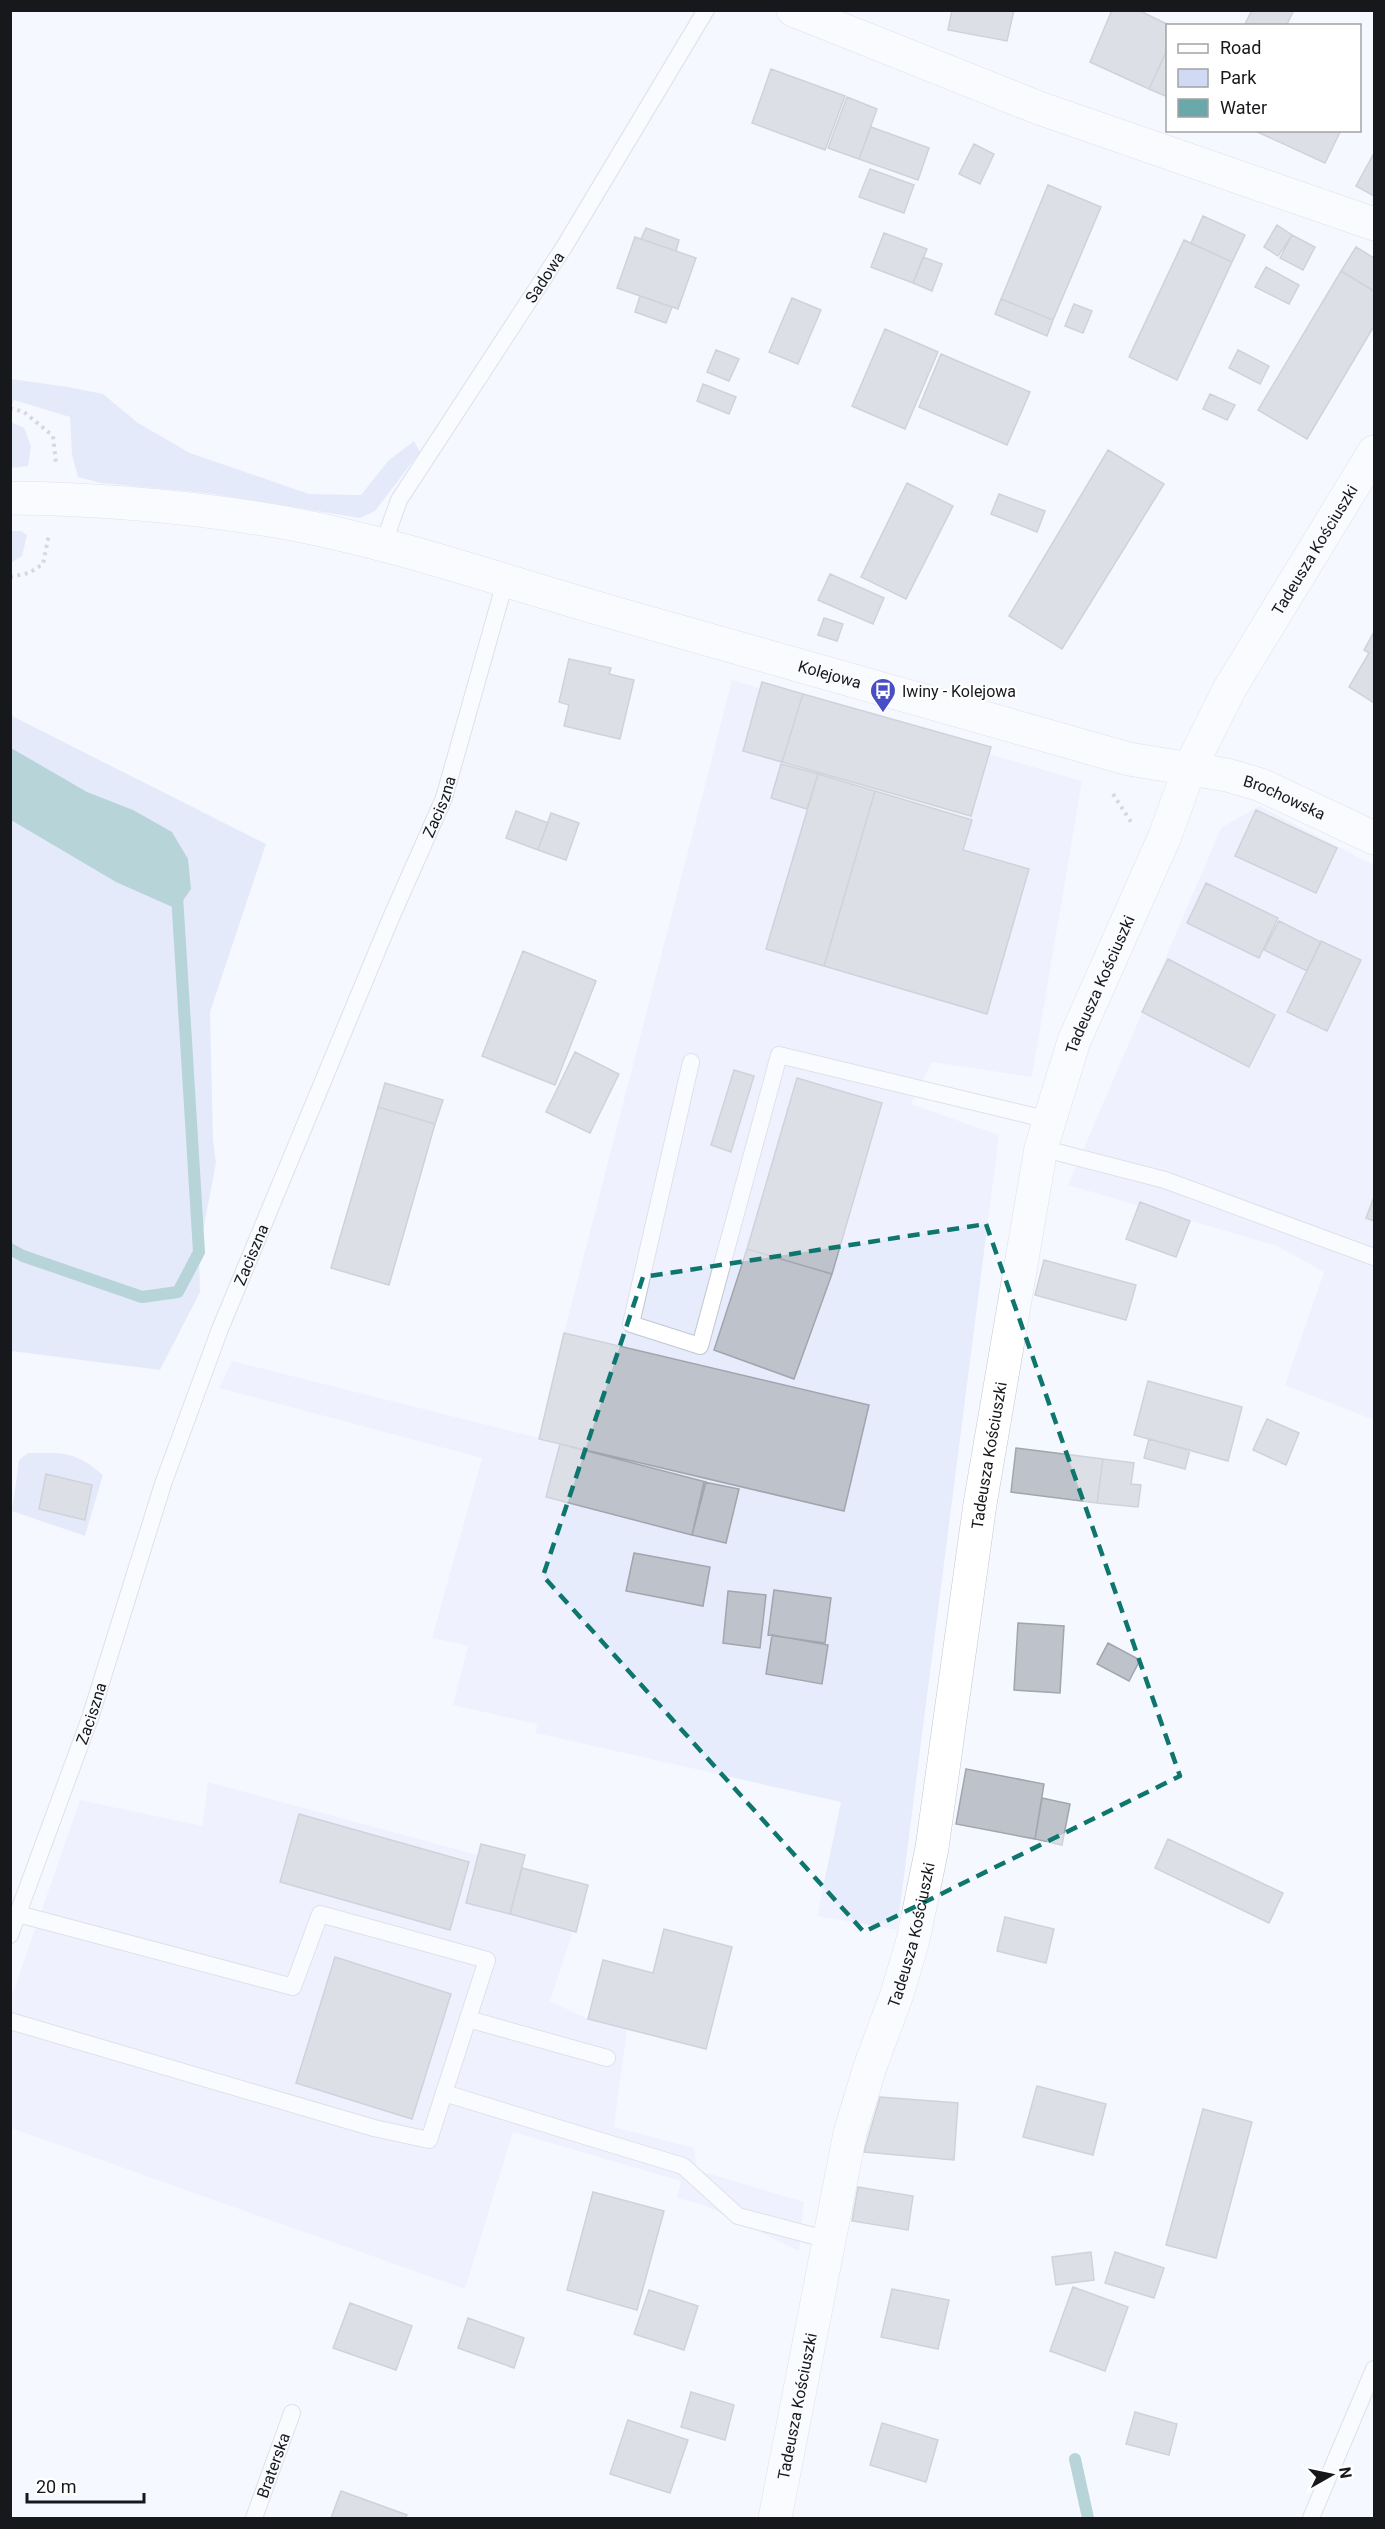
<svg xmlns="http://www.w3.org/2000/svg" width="1385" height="2529" font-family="Roboto,sans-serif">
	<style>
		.built { fill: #e6ecfc }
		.green { fill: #d0daf5 }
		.water { fill: #6ba8aa }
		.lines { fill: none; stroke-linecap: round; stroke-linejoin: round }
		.stream { stroke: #6ba8aa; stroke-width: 12 }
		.building { fill: #bec2ca; stroke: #a2a5ad; stroke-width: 1.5 }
		.lane-casing { stroke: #c3c6cf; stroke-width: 18 }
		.street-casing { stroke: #c3c6cf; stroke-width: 34 }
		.secondary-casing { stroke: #c3c6cf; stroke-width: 34 }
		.path { stroke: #b0b2b8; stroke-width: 4; stroke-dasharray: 3 4.5; stroke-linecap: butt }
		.lane { stroke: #fff; stroke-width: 16 }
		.street { stroke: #fff; stroke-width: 33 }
		.secondary { stroke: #fff; stroke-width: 33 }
		.marked { fill: none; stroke: #0f766e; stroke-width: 4.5; stroke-dasharray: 12 8; stroke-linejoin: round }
		.labels { text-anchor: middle; stroke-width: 4.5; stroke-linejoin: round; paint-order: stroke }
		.street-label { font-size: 16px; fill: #17181b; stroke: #fff }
		.poi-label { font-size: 16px; fill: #17181b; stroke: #fff; text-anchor: start }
	</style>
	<rect width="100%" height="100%" fill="#f5f8ff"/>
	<path class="built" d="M732 680 1082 781 1032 1077 932 1062 911 1104 999 1135 897 1930 817 1916 841 1802 536 1733 537 1724 453 1705 468 1646 432 1638 482 1458 219 1388 232 1361 539 1438 564 1333Z
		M1259 806 1374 865V1420L1285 1385 1324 1272 1277 1246 1068 1185 1221 828Z
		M208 1782 588 1885 550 2001 588 2019 627 2029 614 2127 694 2148 697 2170 804 2202 799 2251 704 2205 677 2198 681 2181 513 2132 465 2289 11 2128V1998L80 1800 202 1826Z"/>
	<path class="green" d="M11 379 68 387 103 394 138 423 190 453 309 494 361 495 388 461 414 441 420 452 375 511 360 518 206 493 101 483 78 477 72 455 70 417 14 400 11 407Z
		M11 422 24 428 31 446 28 466 11 468Z
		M10 531H21L27 535 22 556 11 563Z
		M10 715 266 844 210 1012 213 1140 216 1163 199 1252 200 1292 160 1370 11 1351Z
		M28 1453C64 1453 74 1450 103 1475L85 1536 12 1511 19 1460Z"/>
	<path class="water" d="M11 748 87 792 133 810 172 832 188 859 191 889 177 909 116 882 11 820Z"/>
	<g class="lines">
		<path class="stream" d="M10 1249 23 1256 142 1297 178 1292 199 1252 177 895
			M1075 2459 1088 2518"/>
	</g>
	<path class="building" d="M952 10H1014L1007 41 948 30Z
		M1112 10H1138L1171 26H1168V48L1149 89 1090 62Z
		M1252 10H1294L1286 26H1244Z
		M1168 48V97L1149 89Z
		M771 69 845 96 825 150 752 123Z
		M847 97 877 109 859 159 828 148Z
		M871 127 929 148 918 180 859 159Z
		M1253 130H1341L1325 163Z
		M974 144 994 154 980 184 959 174Z
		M1374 153V196L1356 186Z
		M870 169 914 185 904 213 859 197Z
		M1048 185 1101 207 1053 320 1001 299Z
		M1203 216 1245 235 1232 262 1191 243Z
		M1277 225 1292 235 1278 256 1264 247Z
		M646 228 679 240 676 251 641 239Z
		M884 233 927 249 913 283 871 267Z
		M1292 235 1315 247 1303 270 1280 258Z
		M635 237 696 258 678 309 617 288Z
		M1184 240 1232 262 1177 380 1129 357Z
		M1356 247 1374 258V291L1341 271Z
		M923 257 942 264 932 291 913 283Z
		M1266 267 1299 285 1289 304 1255 287Z
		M1341 271 1374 291V326L1307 439 1258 410Z
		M640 296 672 307 666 323 635 312Z
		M792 298 821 310 798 364 769 352Z
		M1001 299 1053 320 1047 336 995 314Z
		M1074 304 1092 311 1083 333 1065 326Z
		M885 329 938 352 905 429 852 406Z
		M716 350 739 359 729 381 707 372Z
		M1238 350 1269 366 1260 384 1229 368Z
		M941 354 1030 392 1007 445 919 407Z
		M703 384 736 397 729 414 697 401Z
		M1210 394 1235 405 1227 420 1203 409Z
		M1108 450 1164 484 1062 649 1009 616Z
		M907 483 953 506 906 599 861 577Z
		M999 494 1045 511 1037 532 991 514Z
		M830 574 884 598 873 624 818 600Z
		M824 618 843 624 837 641 818 635Z
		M1374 632V703L1349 687 1369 653 1364 650Z
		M569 659 611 668 609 674 634 680 620 739 564 726 569 705 559 702Z
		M762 682 803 694 782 762 743 751Z
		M803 694 991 747 971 816 782 762Z
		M781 764 818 774 807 809 771 798Z
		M818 774 875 791 824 966 766 949Z
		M875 791 972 820 963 850 1029 869 987 1014 824 966Z
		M1256 810 1337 848 1316 893 1235 856Z
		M516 811 548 823 538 850 506 838Z
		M551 813 579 823 566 860 538 850Z
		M1206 883 1278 918 1259 958 1187 923Z
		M1279 921 1321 942 1307 971 1264 950Z
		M1321 941 1361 960 1327 1031 1287 1012Z
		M523 951 596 981 555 1085 482 1056Z
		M1168 959 1275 1015 1249 1067 1142 1012Z
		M575 1052 619 1074 590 1133 546 1112Z
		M734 1070 754 1076 731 1152 711 1145Z
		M797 1078 882 1103 832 1274 747 1249Z
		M385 1083 443 1100 435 1124 378 1107Z
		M378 1107 435 1124 389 1285 331 1268Z
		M1374 1197V1221L1366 1218Z
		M1140 1202 1190 1221 1176 1257 1126 1239Z
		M747 1249 832 1274 794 1379 714 1350Z
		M1044 1260 1136 1285 1126 1320 1035 1295Z
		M564 1333 869 1405 844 1511 539 1439Z
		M1148 1381 1242 1407 1228 1461 1134 1435Z
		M1267 1419 1299 1433 1286 1465 1253 1450Z
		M1149 1439 1190 1450 1185 1469 1144 1458Z
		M560 1444 706 1482 692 1535 546 1497Z
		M1016 1448 1103 1459 1097 1503 1011 1492Z
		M1103 1459 1134 1463 1131 1484 1141 1485 1138 1507 1097 1503Z
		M46 1474 92 1485 85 1520 39 1509Z
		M704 1482 739 1489 726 1543 692 1535Z
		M634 1553 710 1567 703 1606 626 1591Z
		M774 1590 831 1598 825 1643 768 1635Z
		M728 1591 766 1595 760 1648 723 1643Z
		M1018 1623 1064 1626 1060 1693 1014 1690Z
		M772 1635 828 1645 822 1684 766 1674Z
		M1108 1643 1140 1660 1129 1681 1097 1664Z
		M966 1769 1044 1784 1035 1839 956 1824Z
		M1042 1798 1070 1804 1062 1845 1035 1839Z
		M299 1814 469 1862 450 1930 280 1882Z
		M1168 1839 1283 1893 1269 1923 1155 1868Z
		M481 1844 525 1855 510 1914 466 1903Z
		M522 1868 588 1885 576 1932 510 1914Z
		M1005 1917 1054 1929 1046 1963 997 1951Z
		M664 1929 732 1947 706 2049 588 2019 603 1960 653 1973Z
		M335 1957 451 1994 412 2119 296 2083Z
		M1037 2086 1106 2104 1093 2155 1023 2137Z
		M880 2097 958 2103 954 2160 864 2152Z
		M1203 2109 1252 2122 1216 2258 1166 2245Z
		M858 2187 913 2196 908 2230 852 2221Z
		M593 2192 664 2211 637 2310 567 2290Z
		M1091 2252 1094 2280 1056 2285 1052 2257Z
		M1115 2252 1164 2268 1154 2298 1105 2283Z
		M1073 2287 1128 2307 1105 2371 1050 2351Z
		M892 2289 949 2300 938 2349 881 2337Z
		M649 2290 698 2306 684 2350 634 2334Z
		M350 2303 412 2326 396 2370 333 2348Z
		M468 2318 524 2338 514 2368 458 2348Z
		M691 2392 734 2405 725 2440 681 2427Z
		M1135 2412 1177 2424 1169 2455 1126 2444Z
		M628 2420 688 2440 670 2493 610 2474Z
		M882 2423 938 2440 926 2482 870 2465Z
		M341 2491 407 2515 405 2518H331Z"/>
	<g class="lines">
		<defs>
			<g id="lane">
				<path id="s1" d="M383 545 399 500 564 247 706 10"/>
				<path d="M691 1062 631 1324 700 1346 779 1055 1049 1120"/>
				<path d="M1041 1148 1165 1180 1374 1257"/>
				<path d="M18 1914 293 1987 320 1914 487 1960 444 2093"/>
				<path id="s2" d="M10 1935 90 1718 163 1484 220 1329 390 920 444 798 505 582"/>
				<path d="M468 2019 607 2058"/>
				<path d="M10 2021 374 2128 429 2140 444 2093 683 2166 738 2216 829 2240"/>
				<path id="s3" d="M254 2518 292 2413"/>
				<path d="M1311 2518 1374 2369"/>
			</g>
			<g id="street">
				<path d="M793 10 1039 108 1374 224"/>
				<path id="s4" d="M775 2518 850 2133 870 2067 897 1994 913 1940 932 1848 980 1504 1041 1148 1074 1041 1165 836 1189 770 1230 688 1374 452"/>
			</g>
			<g id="secondary">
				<path id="s5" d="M10 498C101 499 193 507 281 522 393 542 502 581 611 612 784 661 957 710 1129 759L1227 775 1261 785 1374 838"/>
			</g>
		</defs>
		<use href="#lane" class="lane-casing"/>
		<use href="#street" class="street-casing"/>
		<use href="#secondary" class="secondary-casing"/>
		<path class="path" d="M10 408 24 412 53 436 56 464
			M10 577 29 573 43 564 49 534
			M1113 794 1131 822"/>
		<use href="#lane" class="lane"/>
		<use href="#street" class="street"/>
		<use href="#secondary" class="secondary"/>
	</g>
	<path d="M0 0H1385V2529H0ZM986 1224 1180 1776 864 1932 543 1576 643 1277Z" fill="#f5f8ff" fill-opacity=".55" fill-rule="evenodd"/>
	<path class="marked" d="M986 1224 1180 1776 864 1932 543 1576 643 1277Z"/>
	<defs>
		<symbol id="bus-pin" viewBox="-11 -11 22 30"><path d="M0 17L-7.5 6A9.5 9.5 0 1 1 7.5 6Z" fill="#484ec3" stroke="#fff"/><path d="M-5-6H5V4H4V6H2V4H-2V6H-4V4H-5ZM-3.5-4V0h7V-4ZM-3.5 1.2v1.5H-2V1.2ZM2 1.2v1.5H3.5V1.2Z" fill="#fff"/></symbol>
	</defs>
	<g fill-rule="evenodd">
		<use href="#bus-pin" x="868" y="676" width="30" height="40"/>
	</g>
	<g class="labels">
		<g class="street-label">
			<text dy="6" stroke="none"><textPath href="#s1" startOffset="314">Sadowa</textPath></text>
			<text dy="6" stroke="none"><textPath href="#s4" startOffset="2058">Tadeusza Kościuszki</textPath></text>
			<text dy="6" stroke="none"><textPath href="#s5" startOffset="842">Kolejowa</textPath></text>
			<text dy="6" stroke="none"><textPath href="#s5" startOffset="1314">Brochowska</textPath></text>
			<text dy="6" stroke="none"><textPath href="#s2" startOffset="1208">Zaciszna</textPath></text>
			<text dy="6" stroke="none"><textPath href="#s4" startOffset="1572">Tadeusza Kościuszki</textPath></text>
			<text dy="6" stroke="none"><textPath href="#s2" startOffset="722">Zaciszna</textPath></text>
			<text dy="6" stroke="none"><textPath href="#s4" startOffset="1086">Tadeusza Kościuszki</textPath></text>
			<text dy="6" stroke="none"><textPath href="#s2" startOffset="236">Zaciszna</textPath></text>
			<text dy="6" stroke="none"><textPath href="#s4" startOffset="600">Tadeusza Kościuszki</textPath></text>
			<text dy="6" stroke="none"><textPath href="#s4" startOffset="114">Tadeusza Kościuszki</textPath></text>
			<text dy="6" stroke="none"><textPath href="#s3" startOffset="56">Braterska</textPath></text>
		</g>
		<g class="poi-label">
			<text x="902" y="697">Iwiny - Kolejowa</text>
		</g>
	</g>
	<rect width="1385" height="2529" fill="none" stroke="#17181b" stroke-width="24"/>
	<rect x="1166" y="24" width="195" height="108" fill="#ffffff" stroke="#a2a3a4" stroke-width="1.5"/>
	<rect x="1178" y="44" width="30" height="9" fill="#ffffff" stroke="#a2a3a4" stroke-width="1.5"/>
	<text x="1220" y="54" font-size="18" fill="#17181b">Road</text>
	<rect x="1178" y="69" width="30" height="18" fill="#d0daf5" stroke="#a2a3a4" stroke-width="1.5"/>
	<text x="1220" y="84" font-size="18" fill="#17181b">Park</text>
	<rect x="1178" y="99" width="30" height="18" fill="#6ba8aa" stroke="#a2a3a4" stroke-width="1.5"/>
	<text x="1220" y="114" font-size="18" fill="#17181b">Water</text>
	<g transform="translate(1331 2475) rotate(81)" stroke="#ffffff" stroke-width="4.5" paint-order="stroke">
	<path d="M0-4.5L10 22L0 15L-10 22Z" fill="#17181b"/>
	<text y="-9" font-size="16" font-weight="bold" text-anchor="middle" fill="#17181b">N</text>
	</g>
	<path d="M27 2493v9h117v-9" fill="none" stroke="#17181b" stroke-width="3"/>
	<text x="36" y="2493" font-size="18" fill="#17181b" stroke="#ffffff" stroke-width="4.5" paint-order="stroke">20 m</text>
</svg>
